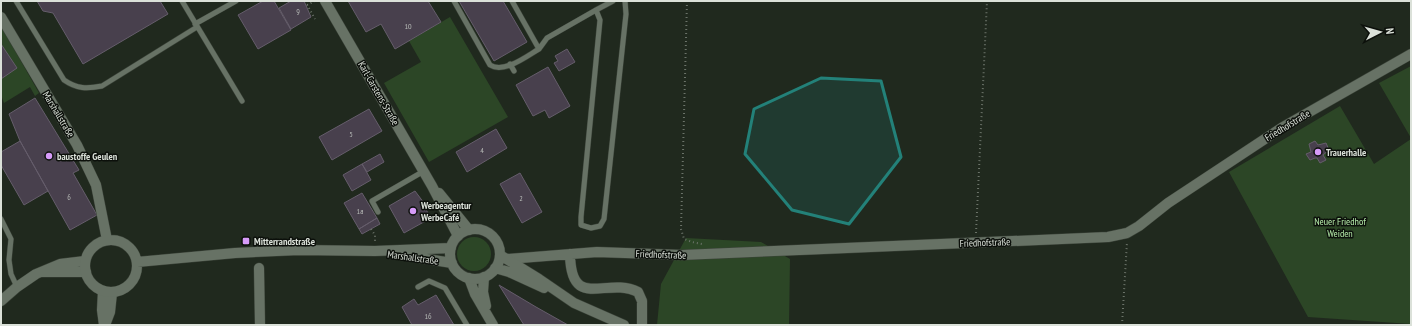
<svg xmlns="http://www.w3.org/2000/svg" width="1412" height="326" font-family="'PT Sans Narrow',sans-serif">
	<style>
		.green { fill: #2c4626 }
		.building { fill: #48404d; stroke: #655d6b }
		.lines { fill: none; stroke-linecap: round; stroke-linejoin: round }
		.service-casing { stroke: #3b4339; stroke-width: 6 }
		.minor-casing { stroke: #3b4339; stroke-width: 11 }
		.tertiary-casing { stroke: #3b4339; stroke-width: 11 }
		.path { stroke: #6b7369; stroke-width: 2; stroke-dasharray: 1 3; stroke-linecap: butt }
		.service { stroke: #677265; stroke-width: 5 }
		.minor { stroke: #677265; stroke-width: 10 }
		.tertiary { stroke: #677265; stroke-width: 10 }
		.marked { fill: #238179; fill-opacity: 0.2; stroke: #238179; stroke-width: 3; stroke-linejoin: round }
		.poi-dot { fill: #d79bf9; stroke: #0c100b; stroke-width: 1.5 }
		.labels { text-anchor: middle; stroke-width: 3; stroke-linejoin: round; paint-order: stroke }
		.number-label { font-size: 8px; fill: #b6b9b6 }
		.street-label { font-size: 10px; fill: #dbe1d9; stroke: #0c100b }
		.poi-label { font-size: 10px; font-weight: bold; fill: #dbe1d9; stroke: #0c100b; text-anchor: start }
		.park-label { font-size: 10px; fill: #b6ecaa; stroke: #0c100b }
	</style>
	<rect width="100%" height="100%" fill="#20291e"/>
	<path class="green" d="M450 17 508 117 429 162 384 83 421 62 409 41Z
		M1 26 39 93 35 96 30 87 4 103 1 95Z
		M1411 66V138L1379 83Z
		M1340 106 1374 164 1411 139V324L1308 317 1229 172Z
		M457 254a17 17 0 1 1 34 0a17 17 0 1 1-34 0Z
		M686 238 761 242 790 259 789 325H657L661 284Z"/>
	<path class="building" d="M37 1H160L168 14 83 64 53 13 43 11Z
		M263 1H274L291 30 258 49 238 15Z
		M291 1H304L311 17 291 29 279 8Z
		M348 1H428L441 22 395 49 381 24 366 32Z
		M459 1H503L527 42 494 61Z
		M1 44 17 68 1 79Z
		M567 49 575 62 559 71 554 63 558 61 555 56Z
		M548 67 570 106 549 118 545 110 533 116 516 85Z
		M35 98 79 170 73 173 97 215 70 230 20 141 9 114Z
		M369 109 382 131 332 160 319 137Z
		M496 129 507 148 467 172 456 152Z
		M20 141 48 191 24 205 1 165V152Z
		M1315 141 1318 145 1326 143 1329 150 1323 155 1326 160 1320 163 1317 158H1315L1310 160 1306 154 1311 152 1309 144Z
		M380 154 384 162 367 172 362 164Z
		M362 164 371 180 352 191 343 175Z
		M520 173 542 212 522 223 500 184Z
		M415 191 427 207 425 208 431 218 404 233 389 206Z
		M362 193 377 218 359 229 344 203Z
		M377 218 380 224 362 234 359 229Z
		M499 285 536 307 568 325H524Z
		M436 295 454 325H412L402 307 414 299 418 305Z"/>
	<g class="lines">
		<defs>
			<path id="service" d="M16 1 64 80C77 89 87 89 102 86L197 27
				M182 1 242 101
				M454 1 490 65C504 74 527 56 539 49
				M512 1 539 49 547 38 596 10
				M613 1 596 10 600 20 581 217V225L591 228 600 226 604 219 626 14 625 1
				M195 24 236 1
				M510 64 514 71
				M378 212 372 201 424 171
				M1 219 11 239 9 260 11 274 17 287
				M418 287 429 281 445 288 467 325"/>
			<path id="minor" d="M325 1 432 186 458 236
				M439 193 469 230
				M570 254C571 312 606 276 638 292L642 301V325
				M507 259 597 252 682 255 1108 237 1127 233 1139 226 1168 203 1283 127 1411 54
				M259 268 260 325
				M44 272H86
				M484 277 483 292 486 306
				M469 278 475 294 493 325
				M103 291 102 310 104 325
				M1 301 17 287 36 274 60 264 85 261
				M105 325 110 312 112 293"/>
			<path id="tertiary" d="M1 17 77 145 96 185 107 240
				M450 254a25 25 0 1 1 50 0a25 25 0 1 1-50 0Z
				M85 266a26 26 0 1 1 52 0a26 26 0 1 1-52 0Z
				M396 254 452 263
				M500 255 539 279 574 303 624 325
				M137 262 235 253 299 250 375 251 451 248
				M495 268 509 272 544 288"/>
		</defs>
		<use href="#service" class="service-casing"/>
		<use href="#minor" class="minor-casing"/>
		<use href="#tertiary" class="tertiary-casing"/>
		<path class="path" d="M305 1 315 19
			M687 1 681 229 684 239 692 242 702 244
			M307 5 315 1
			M371 229 375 235V242
			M976 233 987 1
			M1122 325 1127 242"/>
		<use href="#service" class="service"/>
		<use href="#minor" class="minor"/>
		<use href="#tertiary" class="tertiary"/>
	</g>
	<path class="marked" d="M821 78 881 81 901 157 849 224 792 210 745 154 754 109Z"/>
	<g class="poi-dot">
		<circle cx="1318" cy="152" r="4"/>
		<circle cx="49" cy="156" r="4"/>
		<circle cx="413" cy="211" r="4"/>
		<rect x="242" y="237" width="8" height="8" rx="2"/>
	</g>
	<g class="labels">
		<g class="number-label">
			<text x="298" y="14">9</text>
			<text x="408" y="29">10</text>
			<text x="351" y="137">5</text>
			<text x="482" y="153">4</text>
			<text x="69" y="200">6</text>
			<text x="521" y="201">2</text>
			<text x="360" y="214">1a</text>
			<text x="428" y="319">16</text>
		</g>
		<g class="street-label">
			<text transform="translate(379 93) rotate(60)" y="4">Karl-Carstens-Straße</text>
			<text transform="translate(59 114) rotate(59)" y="4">Marshallstraße</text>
			<text transform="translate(1287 125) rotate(-31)" y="4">Friedhofstraße</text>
			<text transform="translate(985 242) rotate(-2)" y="4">Friedhofstraße</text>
			<text transform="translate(661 254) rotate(2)" y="4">Friedhofstraße</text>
			<text transform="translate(413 257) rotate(8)" y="4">Marshallstraße</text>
		</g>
		<g class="poi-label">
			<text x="1326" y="156">Trauerhalle</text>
			<text x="57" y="160">baustoffe Geulen</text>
			<text x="421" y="209">Werbeagentur<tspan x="421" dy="12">WerbeCafé</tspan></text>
			<text x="254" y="245">Mitterrandstraße</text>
		</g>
		<g class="park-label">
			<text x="1340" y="225">Neuer Friedhof<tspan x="1340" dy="12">Weiden</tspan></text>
		</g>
	</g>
	<rect width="1412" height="326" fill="none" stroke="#dbe1d9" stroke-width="4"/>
	<g transform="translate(1380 32) rotate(84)" stroke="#0c100b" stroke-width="3" paint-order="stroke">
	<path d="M0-3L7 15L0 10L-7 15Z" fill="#dbe1d9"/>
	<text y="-6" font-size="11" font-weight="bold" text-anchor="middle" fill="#dbe1d9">N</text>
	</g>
</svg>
